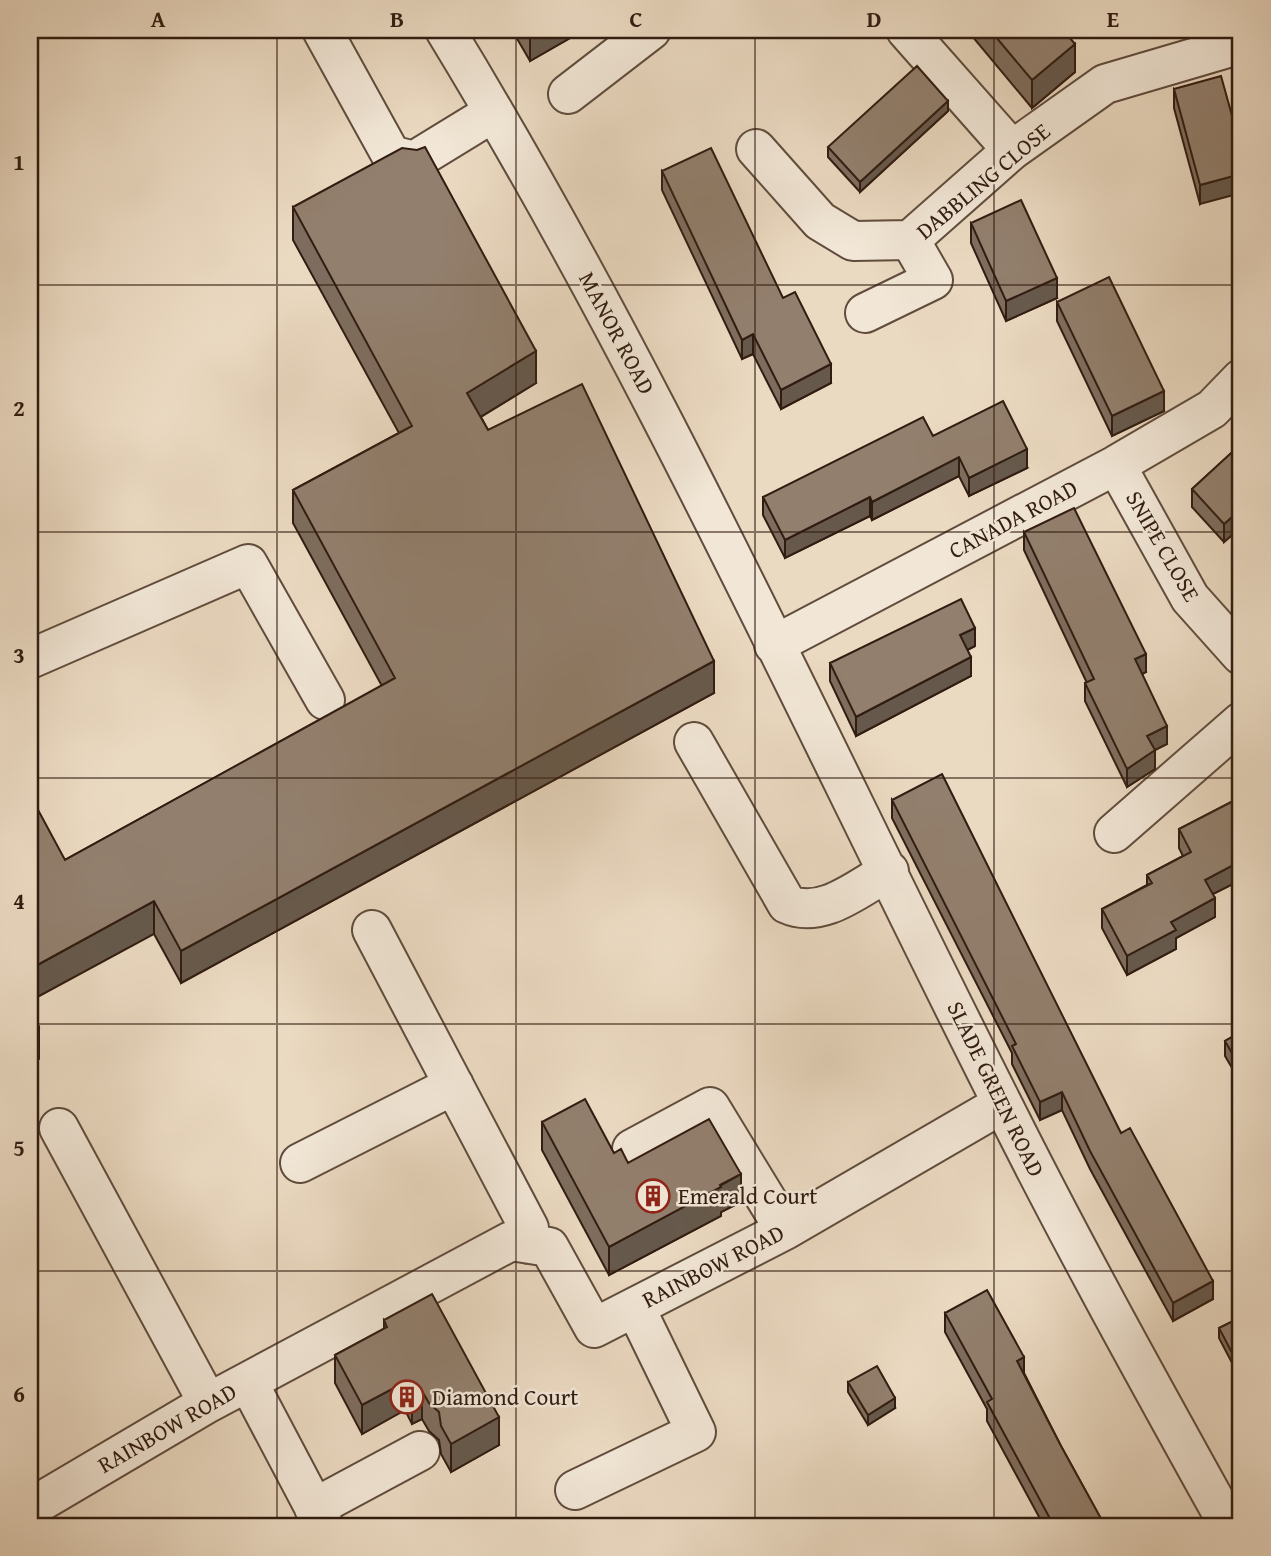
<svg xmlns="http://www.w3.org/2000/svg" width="1271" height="1556" font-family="'Gentium Book Plus',serif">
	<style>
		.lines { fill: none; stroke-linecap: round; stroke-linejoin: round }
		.minor-casing { stroke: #604c3d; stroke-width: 42 }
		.minor { stroke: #f2e7d7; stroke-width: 38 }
		.wall { fill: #7e6d5e; stroke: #311c11; stroke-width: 2 }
		.shaded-wall { fill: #66594c; stroke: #311c11; stroke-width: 2 }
		.building { fill: #927f6d; stroke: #311c11; stroke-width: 2 }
		.grid { fill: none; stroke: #311c11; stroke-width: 2; stroke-opacity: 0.55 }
		.labels { text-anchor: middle; stroke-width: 5; stroke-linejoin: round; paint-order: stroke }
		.street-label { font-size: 23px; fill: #311c11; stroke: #f2e7d7 }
		.poi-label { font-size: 23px; fill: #311c11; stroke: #f2e7d7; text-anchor: start }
		.neatline { fill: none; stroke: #311c11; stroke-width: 2.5 }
		.grid-label { font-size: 23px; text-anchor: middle; font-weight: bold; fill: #311c11 }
	</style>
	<rect width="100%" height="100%" fill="#ebdac2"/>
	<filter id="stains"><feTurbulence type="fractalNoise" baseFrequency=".00286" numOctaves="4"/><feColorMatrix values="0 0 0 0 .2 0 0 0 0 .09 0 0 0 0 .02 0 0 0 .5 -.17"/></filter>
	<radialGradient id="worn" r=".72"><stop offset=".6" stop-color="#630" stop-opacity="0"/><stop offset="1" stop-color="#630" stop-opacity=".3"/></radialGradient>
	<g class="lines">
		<defs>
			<path id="minor" d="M322 30 391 155 414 161 494 112
				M445 30C656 376 821 746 1004 1107 1075 1249 1152 1387 1229 1526
				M906 30 1012 150
				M568 94 651 30
				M756 149 820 221 853 241 910 240
				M865 313 933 280 910 240 1012 150 1105 84 1241 44
				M1116 465 1190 598 1241 655
				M774 645 1116 465 1212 409 1241 379
				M30 659 248 564 325 700
				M694 742 787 904C822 920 858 888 889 871
				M1114 833 1241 722
				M372 930 529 1228V1244
				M59 1128 208 1403
				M632 1149 710 1107 785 1230
				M300 1163 454 1085
				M248 1382 324 1526
				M575 1490 696 1432 635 1307
				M30 1508 208 1403 511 1241 549 1247 594 1328 785 1230 1002 1104
				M314 1508 420 1451"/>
		</defs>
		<use href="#minor" class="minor-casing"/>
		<use href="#minor" class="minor"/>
	</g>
	<path class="wall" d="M512 30H584L530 61Z
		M967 30H1063L1075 72 1032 108Z
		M1174 89 1241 148 1200 204 1174 108Z
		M948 111 860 192 828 157V147Z
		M662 171 783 298 831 383 781 409 753 354 742 359 662 190Z
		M293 207 536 383 481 417 488 430 714 693 181 983 154 934 65 860 382 686 293 523V490L399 433 293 240Z
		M971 223 1057 298 1006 321 971 243Z
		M1057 302 1164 411 1112 436 1057 321Z
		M933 436 1027 468 969 496 959 476 872 520 870 516 785 558 763 515V497Z
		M1241 444V527L1224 542 1192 507V489Z
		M1024 532 1146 672 1142 674 1167 744 1155 750V769L1127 787 1085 701V683H1087L1024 550Z
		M975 646 967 650 971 676 856 736 830 681V663Z
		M1241 797V880L1213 894 1215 917 1176 938V949L1127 975 1102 928V909L1147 885V875L1183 856 1179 848V829Z
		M892 800 1121 1133 1213 1299 1173 1321 1090 1169 1062 1110 1040 1120 1012 1064V1053L892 818Z
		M1241 1032V1083L1225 1056V1041Z
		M542 1122 614 1153 628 1163 741 1202 721 1212V1216L609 1275 542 1150Z
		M945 1313 1024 1373 1061 1446 1105 1526H1044L987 1421V1409L945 1332Z
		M1241 1317V1380L1219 1338V1328Z
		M384 1320 499 1445 451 1472 441 1454 439 1440 429 1431 422 1419 412 1424 405 1410 362 1434 335 1383V1355L384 1329Z
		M848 1382 895 1408 868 1425 848 1392Z
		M1241 1404V1427L1240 1425V1405Z"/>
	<path class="shaded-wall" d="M530 30H584L530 61Z
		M1075 44V72L1032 108V80Z
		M948 101V111L860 192V182Z
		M1241 174V193L1200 204V185Z
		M1057 278V298L1006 321V301Z
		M753 334V354L742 359V340Z
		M536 351V383L467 425V393Z
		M831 364V383L781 409V390Z
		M1164 391V411L1112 436V416Z
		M1027 449V468L969 496V478Z
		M959 457V476L872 520V502Z
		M870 497V516L785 558V540Z
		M1241 509V527L1224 542V524Z
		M975 628V646L960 654V635Z
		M1146 654V672L1135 678V659Z
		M971 657V676L856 736V717Z
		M714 661V693L181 983V951Z
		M1167 726V744L1147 754V736Z
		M1155 750V769L1127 787V769Z
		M1241 861V880L1205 898V880Z
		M1215 898V917L1176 938V949L1127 975V956L1171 922Z
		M154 901V934L30 1001V969Z
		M39 1027V1059L30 1064V1032Z
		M1062 1092V1110L1040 1120V1102Z
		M741 1174V1202L721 1212V1216L609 1275V1247Z
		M1213 1281V1299L1173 1321V1303Z
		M1024 1357V1377L1017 1361Z
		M405 1382V1410L362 1434V1405Z
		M422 1391V1419L412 1424V1396Z
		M895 1398V1408L868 1425V1415Z
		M499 1417V1445L451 1472V1444Z"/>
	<path class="building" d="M990 30H1063L1075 44 1032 80Z
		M917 66 948 101 860 182 828 147Z
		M1221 76 1241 148V174L1200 185 1174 89Z
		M425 147 536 351 467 393 488 430 582 384 714 661 181 951 154 901 30 969V795L65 860 395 678 293 490 412 426 293 207 402 148 417 150Z
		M711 148 783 298 795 292 831 364 781 390 753 334 742 340 662 171Z
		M1021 200 1057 278 1006 301 971 223Z
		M1109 277 1164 391 1112 416 1057 302Z
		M1003 401 1027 449 969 478 959 457 872 502 870 497 785 540 763 497 923 417 933 436Z
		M1241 444V509L1224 524 1192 489Z
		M1074 508 1146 654 1135 659 1167 726 1147 736 1155 750 1127 769 1085 683 1094 679 1024 532Z
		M961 599 975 628 960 635 971 657 856 717 830 663Z
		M942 774 1121 1133 1130 1128 1213 1281 1173 1303 1090 1151 1062 1092 1040 1102 1012 1046 1016 1044 892 800Z
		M1241 797V861L1205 880 1215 898 1171 922 1176 930 1127 956 1102 909 1152 883 1147 875 1191 852 1179 829Z
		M30 1011 39 1027 30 1032Z
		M1241 1032V1069L1225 1041Z
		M585 1099 614 1153 621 1149 628 1163 709 1119 741 1174 720 1185 721 1187 609 1247 542 1122Z
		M987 1290 1024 1357 1017 1361 1061 1446 1105 1526H1054L987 1402 992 1399 945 1313Z
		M432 1294 499 1417 451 1444 441 1426 439 1412 429 1403 422 1391 412 1396 405 1382 362 1405 335 1355 387 1327 384 1320Z
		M1241 1317V1370L1219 1328Z
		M877 1366 895 1398 868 1415 848 1382Z"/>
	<path class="grid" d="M277 30V1526M516 30V1526M755 30V1526M994 30V1526M30 285H1241M30 532H1241M30 778H1241M30 1024H1241M30 1271H1241"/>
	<defs>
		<symbol id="building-ring" viewBox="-11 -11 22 22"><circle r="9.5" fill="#f2e7d7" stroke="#8f2418" stroke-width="1.5"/><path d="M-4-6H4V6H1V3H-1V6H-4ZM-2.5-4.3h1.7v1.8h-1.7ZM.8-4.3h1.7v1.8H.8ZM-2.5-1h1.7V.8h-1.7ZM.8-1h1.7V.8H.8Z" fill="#8f2418"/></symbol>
	</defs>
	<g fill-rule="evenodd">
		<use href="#building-ring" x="634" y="1177" width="38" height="38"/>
		<use href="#building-ring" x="388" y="1378" width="38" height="38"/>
	</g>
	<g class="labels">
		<g class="street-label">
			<text transform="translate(983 181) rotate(-40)" y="8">DABBLING CLOSE</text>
			<text transform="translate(617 333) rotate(62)" y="8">MANOR ROAD</text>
			<text transform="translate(1013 519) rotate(-28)" y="8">CANADA ROAD</text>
			<text transform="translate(1163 546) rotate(60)" y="8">SNIPE CLOSE</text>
			<text transform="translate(996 1089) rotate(64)" y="8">SLADE GREEN ROAD</text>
			<text transform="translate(713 1266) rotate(-27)" y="8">RAINBOW ROAD</text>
			<text transform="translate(167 1428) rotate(-30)" y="8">RAINBOW ROAD</text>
		</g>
		<g class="poi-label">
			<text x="678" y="1204">Emerald Court</text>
			<text x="432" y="1405">Diamond Court</text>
		</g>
	</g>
	<rect width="1271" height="1556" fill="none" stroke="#ebdac2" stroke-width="77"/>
	<rect x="38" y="38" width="1194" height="1480" class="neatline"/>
	<g class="grid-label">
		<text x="158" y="27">A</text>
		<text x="397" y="27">B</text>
		<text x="636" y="27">C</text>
		<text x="874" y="27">D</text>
		<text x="1113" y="27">E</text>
		<text x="19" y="170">1</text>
		<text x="19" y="416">2</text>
		<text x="19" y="663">3</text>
		<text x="19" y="909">4</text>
		<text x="19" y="1156">5</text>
		<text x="19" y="1402">6</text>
	</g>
	<rect width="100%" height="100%" filter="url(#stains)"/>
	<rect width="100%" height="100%" fill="url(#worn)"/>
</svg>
